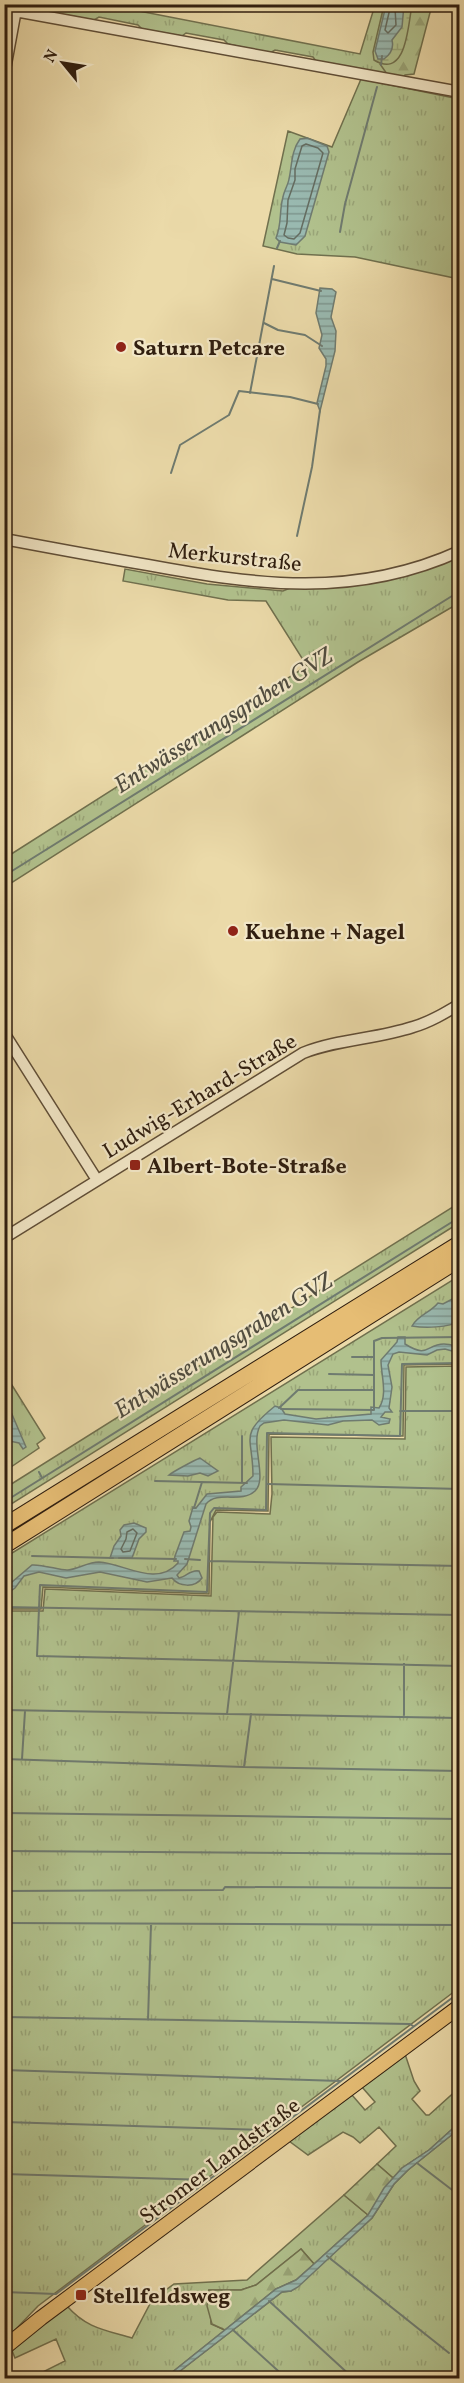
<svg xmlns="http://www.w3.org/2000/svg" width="464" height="2383" font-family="Vollkorn,serif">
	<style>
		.grass { fill: url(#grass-tufts); stroke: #70704e; stroke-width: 1.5 }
		.forest { fill: url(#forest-firs); stroke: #70704e; stroke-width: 1.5 }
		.wetland { fill: url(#wetland-marsh); stroke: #70704e; stroke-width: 1.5 }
		.water { fill: url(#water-rules); stroke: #6f7b70; stroke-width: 1.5 }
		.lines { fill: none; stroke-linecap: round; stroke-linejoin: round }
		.shore { stroke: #646c60; stroke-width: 1.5 }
		.stream { stroke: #6f7b70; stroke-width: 2 }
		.minor-casing { stroke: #5f4d36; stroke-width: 13 }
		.major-casing { stroke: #301e0f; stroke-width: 16 }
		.highway-casing { stroke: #301e0f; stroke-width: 17 }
		.minor { stroke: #f2e7c7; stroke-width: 10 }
		.major { stroke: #e6bd74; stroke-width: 14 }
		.highway { stroke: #e6bd74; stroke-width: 15 }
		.poi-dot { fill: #8f2418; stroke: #f2e7c7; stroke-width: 2 }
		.labels { text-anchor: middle; stroke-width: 4.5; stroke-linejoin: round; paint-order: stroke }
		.poi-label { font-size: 22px; font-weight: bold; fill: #301e0f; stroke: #f2e7c7; text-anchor: start }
		.street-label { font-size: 22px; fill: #301e0f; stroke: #f2e7c7 }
		.water-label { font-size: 24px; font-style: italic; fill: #504c3f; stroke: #f2e7c7 }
	</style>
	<defs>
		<pattern id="grass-tufts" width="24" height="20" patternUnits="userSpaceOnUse" patternTransform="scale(1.5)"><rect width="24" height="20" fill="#b1c18d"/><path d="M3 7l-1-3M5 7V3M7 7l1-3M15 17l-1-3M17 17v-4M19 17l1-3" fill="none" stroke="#99a578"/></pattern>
		<pattern id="forest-firs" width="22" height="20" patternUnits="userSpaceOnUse" patternTransform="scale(1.5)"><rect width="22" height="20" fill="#b1c18d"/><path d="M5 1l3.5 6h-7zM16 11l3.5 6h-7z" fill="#99a578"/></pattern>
		<pattern id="wetland-marsh" width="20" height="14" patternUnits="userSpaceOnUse" patternTransform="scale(1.5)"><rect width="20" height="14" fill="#b1c18d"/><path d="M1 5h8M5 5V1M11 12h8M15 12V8" fill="none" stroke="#99a578"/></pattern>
		<pattern id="water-rules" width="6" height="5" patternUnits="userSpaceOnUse" patternTransform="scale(1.5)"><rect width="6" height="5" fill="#99b9b0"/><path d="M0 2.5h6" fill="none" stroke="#7d968e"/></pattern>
	</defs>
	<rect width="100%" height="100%" fill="#ebdaa9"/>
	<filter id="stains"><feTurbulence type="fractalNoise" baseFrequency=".00333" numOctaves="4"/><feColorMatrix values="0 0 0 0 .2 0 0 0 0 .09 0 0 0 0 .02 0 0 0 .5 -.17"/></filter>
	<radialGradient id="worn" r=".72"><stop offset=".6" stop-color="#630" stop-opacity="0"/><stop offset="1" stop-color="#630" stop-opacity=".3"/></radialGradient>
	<path class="grass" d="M34 5H108L360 54 375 5H404L387 74 316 61 313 57 275 50 270 53 228 44 224 40 186 33 182 36 142 29 138 25 99 17 94 20 33 9Z
		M361 79 459 99V279L355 257 297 254 263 246 288 131 332 147Z
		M459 555V603L358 662 5 887V858L307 666 266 601 228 600 123 581 125 569 207 584 283 591 290 588H316Z
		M459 1203V1223L5 1508V1488Z
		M459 1276V1364L404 1365 403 1436 269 1434 268 1511 216 1510 210 1522 209 1594 43 1587 41 1609H5L4 1558Z
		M459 1366V1988L38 2306 14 2331H5L6 1611H43L45 1589 211 1596 213 1517 217 1512 270 1514 272 1494 271 1437 405 1439 406 1367Z
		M5 1374 45 1438 37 1444 39 1448 5 1471 4 1464 10 1460 5 1450Z
		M405 2054 414 2081 420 2091 412 2099 426 2115H429L459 2088V2123L429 2150 402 2168 393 2178 377 2164 396 2146 379 2127 360 2143 353 2137 343 2132 308 2155 289 2141 352 2095 365 2110 375 2102 362 2087Z
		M459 2129V2378H171L282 2292 291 2291 298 2286 372 2218 394 2184 408 2170Z
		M344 2195 368 2215 314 2264 301 2249 256 2285 241 2290H209L211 2324 225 2330 165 2378H31L65 2361 56 2339 15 2358 11 2348 67 2306C86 2328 105 2330 132 2338L152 2300 174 2284 247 2280Z"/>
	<path class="forest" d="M404 5H432L414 74 405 75 404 77 387 74 380 64 391 52Z
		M377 2164 393 2178 368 2215 344 2195Z
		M301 2249 314 2264 296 2280 276 2289 225 2330 212 2324 207 2306 209 2290H241L256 2285Z"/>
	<path class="wetland" d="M384 5H412C408 24 407 80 374 60L373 52Z"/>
	<path class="water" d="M386 5H404L402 27 392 40C394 48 391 54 384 59H378L375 51Z
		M307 138 327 146 329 152 305 236 296 245 280 242 276 238C282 224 279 211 283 197 284 191 288 185 289 179 292 166 291 151 300 139Z
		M320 288 332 289 336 292 331 317 336 331 335 351 320 411 317 403 326 366V359L319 348 322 335 316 313Z
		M458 1296 459 1297V1321C449 1328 424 1328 412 1326 418 1315 430 1313 438 1303L443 1304Z
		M398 1337H405V1344C429 1359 426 1344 444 1344 449 1344 455 1346 459 1347V1353L445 1349 437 1350 427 1355 399 1352 393 1354 388 1365 392 1387 389 1408 392 1412H385L381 1417 390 1419 389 1423 379 1425 372 1420 343 1421 328 1425 284 1420 264 1423 260 1426C250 1444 268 1479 255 1491 241 1504 218 1490 206 1504L187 1564 177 1575 179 1578C186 1577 191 1569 199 1571L202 1578C195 1588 179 1587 172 1578L147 1582 100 1572 66 1578 39 1572 24 1576 15 1588 5 1595V1588L32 1565C42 1564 62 1571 68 1570 78 1569 88 1562 99 1562 124 1563 156 1588 178 1563V1561H174L175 1556 184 1532 190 1531 191 1527 189 1521 193 1507 196 1508 207 1494 241 1491V1487L253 1476C253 1436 238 1436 275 1406L281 1408 285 1414 316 1419 371 1414V1407L379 1408C388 1394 381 1376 381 1360L397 1342Z
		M5 1398 26 1447 23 1449 19 1443 9 1441V1436L5 1430Z
		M200 1458 218 1471 208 1476 200 1473 188 1476 169 1475C174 1471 195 1460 200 1458Z
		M134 1523 146 1528V1532L139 1539 132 1558H110L114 1546 121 1536 120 1530 124 1525Z
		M459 2123V2129L408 2170 394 2184 372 2218 298 2287 291 2291 282 2292 171 2378H165L276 2289 296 2280 314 2264 368 2215 384 2188 402 2168 429 2150Z"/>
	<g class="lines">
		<path class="shore" d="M391 4 385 30 388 33 396 25 395 8 397 4
			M306 144 318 148 323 153 300 233 294 239 288 238 284 235 287 223 288 200 295 180V169L302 146Z
			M133 1529 137 1533 130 1551 123 1552 121 1549 126 1539 127 1532Z"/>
		<path class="stream" d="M381 65 382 56
			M340 232 345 204 377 87
			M277 248 280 241
			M272 279 321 291
			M264 323 278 330 305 335 322 346
			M250 393 274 266
			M171 473 180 445 229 415 239 391 290 397 318 404
			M297 536 312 467 320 410
			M4 876 460 591
			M352 1357H373
			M460 1363 402 1364 400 1436 267 1433 266 1510 214 1508 210 1513 207 1592 40 1585 37 1656 460 1666
			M329 1374 374 1375
			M279 1408 298 1390H374
			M281 1409 374 1410
			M374 1410V1341L382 1338 460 1337
			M400 1411H460
			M242 1436V1483
			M39 1472 42 1478
			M155 1481 247 1483
			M268 1484 460 1489
			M4 1502 460 1217
			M194 1508 202 1482
			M32 1556 113 1558
			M119 1558 176 1559
			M185 1559 200 1560
			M209 1561 460 1566
			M4 1607 460 1615
			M404 1664V1715
			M4 1710 460 1718
			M227 1714 239 1612
			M4 1759 244 1767 460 1771
			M22 1759 25 1711
			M244 1767 251 1714
			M4 1813 460 1819
			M4 1851 460 1854
			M4 1891 223 1890 225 1887 460 1888
			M4 1923 460 1925
			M4 2017 410 2024 413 2026
			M148 2020 151 1924
			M4 2070 340 2081
			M4 2122 267 2130 272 2132
			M417 2163 460 2196
			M4 2174 209 2180
			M327 2256 449 2353
			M4 2292 56 2294 460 1992
			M269 2301 353 2378
			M4 2329 6 2330
			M233 2330 286 2378"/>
		<defs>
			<path id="minor" d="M4 9 460 92
				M4 75 17 4
				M4 539C52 548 100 557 148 565 256 585 355 599 460 551
				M4 1033 97 1180
				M4 1238 303 1053C338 1039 377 1039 413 1027 430 1022 445 1013 460 1004"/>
			<path id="major" d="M4 2348 41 2318 460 2006"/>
			<path id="highway" d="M4 1526 460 1243
				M4 1546 460 1259"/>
		</defs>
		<use href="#minor" class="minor-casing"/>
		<use href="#major" class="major-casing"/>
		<use href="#highway" class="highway-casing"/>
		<use href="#minor" class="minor"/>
		<use href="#major" class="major"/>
		<use href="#highway" class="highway"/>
	</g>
	<g class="poi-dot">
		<circle cx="121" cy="347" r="6"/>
		<circle cx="233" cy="931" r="6"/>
		<rect x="129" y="1159" width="12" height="12" rx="3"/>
		<rect x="75" y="2289" width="12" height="12" rx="3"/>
	</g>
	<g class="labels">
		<g class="poi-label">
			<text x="133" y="355">Saturn Petcare</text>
			<text x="245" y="939">Kuehne + Nagel</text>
			<text x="147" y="1173">Albert-Bote-Straße</text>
			<text x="93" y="2303">Stellfeldsweg</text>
		</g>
		<g class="street-label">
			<text transform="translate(235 556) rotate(6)" y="8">Merkurstraße</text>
			<text transform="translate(199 1095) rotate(-31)" y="8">Ludwig-Erhard-Straße</text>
			<text transform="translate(219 2160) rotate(-37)" y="8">Stromer Landstraße</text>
		</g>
		<g class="water-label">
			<text transform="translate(223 720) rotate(-32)" y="8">Entwässerungsgraben GVZ</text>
			<text transform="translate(223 1345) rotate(-32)" y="8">Entwässerungsgraben GVZ</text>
		</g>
	</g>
	<rect width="464" height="2383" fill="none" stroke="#ebdaa9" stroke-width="24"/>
	<rect x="6" y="6" width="452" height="2371" fill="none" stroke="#301e0f" stroke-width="3"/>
	<rect x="12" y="12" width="440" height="2359" fill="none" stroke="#301e0f" stroke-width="1.5"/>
	<g transform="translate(63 63) rotate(300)" stroke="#f2e7c7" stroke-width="4.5" paint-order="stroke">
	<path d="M0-4.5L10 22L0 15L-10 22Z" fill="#301e0f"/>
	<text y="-9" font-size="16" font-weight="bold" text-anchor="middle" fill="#301e0f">N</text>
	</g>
	<rect width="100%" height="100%" filter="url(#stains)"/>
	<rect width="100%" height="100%" fill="url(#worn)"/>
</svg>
